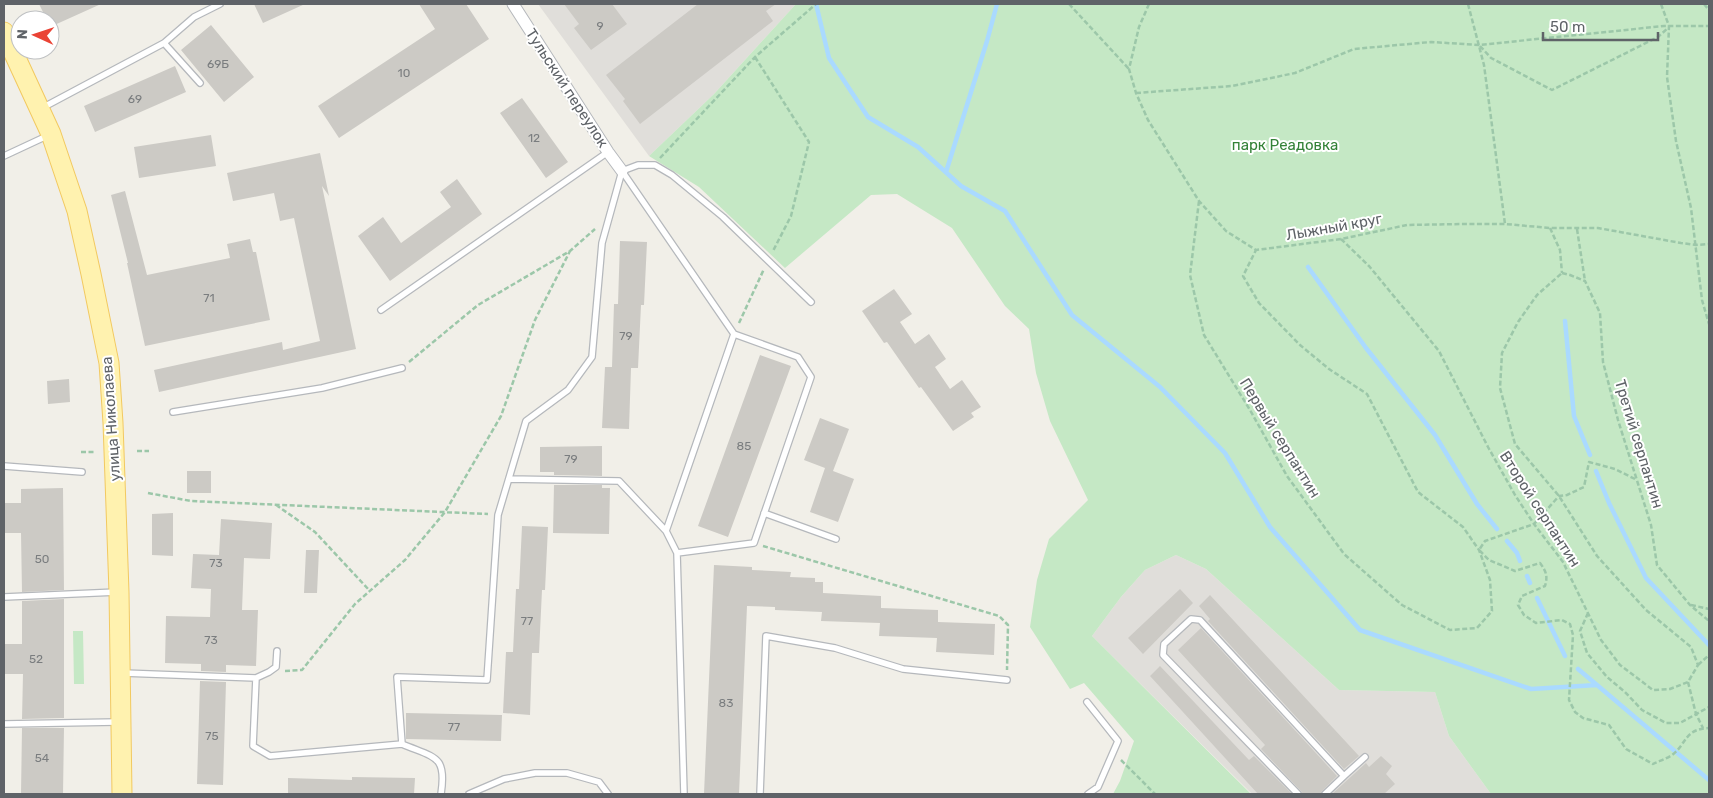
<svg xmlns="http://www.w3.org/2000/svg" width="1713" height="798" font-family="Rubik,sans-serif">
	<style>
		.industrial { fill: #e0deda }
		.green { fill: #c5e8c5 }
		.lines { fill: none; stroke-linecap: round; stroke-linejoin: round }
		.stream { stroke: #aadaff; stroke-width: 4.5 }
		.building { fill: #cccac5 }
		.lane-casing { stroke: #b5b8bc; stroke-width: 8 }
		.street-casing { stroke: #b5b8bc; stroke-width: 13 }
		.primary-casing { stroke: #f2c960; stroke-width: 21 }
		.path { stroke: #9cc7a9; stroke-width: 2.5; stroke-dasharray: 5 2.5; stroke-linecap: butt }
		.lane { stroke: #fff; stroke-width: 5.5 }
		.street { stroke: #fff; stroke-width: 11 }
		.primary { stroke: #fff2af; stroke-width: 19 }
		.labels { text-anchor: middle; stroke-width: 4; stroke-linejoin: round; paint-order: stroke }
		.number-label { font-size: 12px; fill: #7a7d7f }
		.street-label { font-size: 15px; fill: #5f6368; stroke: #fff }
		.park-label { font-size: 15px; fill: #348238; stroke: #fff }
	</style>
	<rect width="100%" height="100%" fill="#f1efe8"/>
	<path class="industrial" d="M538 4H796L714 94 649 156Z
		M1176 555 1206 569 1339 690 1435 692 1449 736 1491 794H1252L1092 636 1121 597 1145 570Z"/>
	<path class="green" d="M796 4H1709V794H1491L1449 736 1435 692 1339 690 1206 569 1176 555 1145 570 1121 597 1092 636 1251 794H1113L1120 781 1134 741 1084 683 1070 689 1030 627 1037 580 1049 539 1088 500 1050 421 1036 373 1029 329 1005 306 952 228 897 194 871 195 785 268 699 187 649 156 714 94Z
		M73 631H83L84 684H74Z"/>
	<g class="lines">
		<path class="stream" d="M816 4 829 58 868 117 918 147 961 186 1005 211 1072 315 1160 387 1225 453 1270 527 1360 630 1531 689 1597 685 1709 780
			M946 172 987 41 997 4
			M1308 267 1366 348 1435 435 1477 504 1497 529
			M1565 321 1574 416 1590 455
			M1596 471 1609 503 1646 578 1709 645
			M1507 541 1517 553 1520 561
			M1527 576 1530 583
			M1537 598 1565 656
			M1578 669 1597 685"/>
	</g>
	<path class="building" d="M39 4H101L50 27V20H47Z
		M254 4H305L263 23Z
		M419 4H466L489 39 339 138 318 106 435 29Z
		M564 4H612L627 24 591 50 574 28 579 24Z
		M698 4H776L766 11 773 21 640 124 623 101 625 99 606 75Z
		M211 25 254 77 224 102 181 50Z
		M175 66 186 92 95 132 84 106Z
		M522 98 568 162 546 178 500 113Z
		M211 135 216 166 139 178 134 147Z
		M320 153 329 196 322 186 356 349 159 392 154 370 282 342 283 350 320 341 294 218 280 221 274 193 233 201 227 173Z
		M457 179 482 214 390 281 358 236 383 217 401 243 451 207 440 192Z
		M125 191 147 275 230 258 227 244 250 239 253 252H256L270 320 145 346 127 263H128L111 195Z
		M620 241 647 242 644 305H641L638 368H631L629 429 602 428 605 367H612L614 304H618Z
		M894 289 912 314 900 322 915 344 929 334 946 359 935 367 950 389 962 380 981 407 971 413 974 417 953 431 921 387 919 388 887 342 884 343 862 311Z
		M760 355 791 366 728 537 698 526Z
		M69 379 70 402 48 404 47 381Z
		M820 418 849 429 833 471 854 479 838 522 810 512 825 468 804 460Z
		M602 446V476L554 475V472H540V447Z
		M187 471H211V493H187Z
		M554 485H602V488H610L609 534 553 533Z
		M63 488 64 590 22 592 21 533H4V503H21V489Z
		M173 513V556L152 555V514Z
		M221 519 272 523 270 559 244 558 242 610H258L256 666 226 665V672L201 671V664L165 663 166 616 210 617 211 589 191 588 193 554 219 555Z
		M522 526 548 527 545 590H542L539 653H532L530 715 503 713 506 652H513L516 589H519Z
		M306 550H319L317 593H304Z
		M714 565 752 567V570L791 572 790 577 815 578V582H823V593L881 596V608L938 610V622L995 624 994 655 936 652 937 638 879 636 880 623 821 621 822 612 775 610V607L747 606 739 794H704Z
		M1180 589 1193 603 1143 654 1128 638Z
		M1210 595 1359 756 1344 769 1208 621 1210 619 1199 606Z
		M64 599V718L22 719 23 674H4V644H22V601Z
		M1201 628 1337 776 1322 791 1320 794H1303L1301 791 1261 749 1265 745 1178 650Z
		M1160 666 1249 760 1254 756 1292 794H1258L1150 676Z
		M200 681 226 682 223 785 197 784Z
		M406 713 502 715 501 741 406 739Z
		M22 728H64L63 794H21Z
		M1381 756 1392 766 1386 774 1395 784 1384 794H1332L1366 763 1369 767Z
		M352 777 415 778 414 794H288V778L352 780Z"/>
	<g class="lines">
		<defs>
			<path id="lane" d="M164 43 200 83
				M42 108 164 43 194 17 220 4
				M4 156 49 135
				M622 171 734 334 666 531 677 553 684 794
				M622 171 638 165H655L672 175 723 217 811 302
				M381 310 608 152
				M173 412 322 388 402 368
				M4 466 82 472
				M509 479 619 481 666 531
				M764 513 836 539
				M677 553 754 543 811 377 798 357 734 334
				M4 597 117 592
				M123 673 256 678 253 746 270 756 402 744
				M256 678 269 672 276 667 277 651
				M1087 702 1118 741 1098 787 1088 794
				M4 724 117 722
				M441 794C447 755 435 758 402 744L397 677 487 680 498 515 526 421 568 390 592 357 602 243 622 171
				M469 794 504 779 535 773H567L599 782 608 794
				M760 794 766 636 835 648 903 669 1007 680
				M1298 794 1163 655 1164 644 1191 619 1200 620 1344 776 1365 757
				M1325 794 1344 776"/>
			<path id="street" d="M513 4 608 152 622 171"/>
			<path id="primary" d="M4 32 51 134 77 211 91 274 109 363 113 423 119 592 122 794"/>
		</defs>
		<use href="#lane" class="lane-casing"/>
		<use href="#street" class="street-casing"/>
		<use href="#primary" class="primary-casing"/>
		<path class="path" d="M1069 4 1129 69
			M1149 4 1139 27 1129 69 1136 93 1148 120 1199 201 1226 231 1256 250 1341 239 1407 225 1464 224H1505L1550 228H1598L1681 243 1696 245 1709 244
			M1468 4 1484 65 1505 224
			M1661 4 1669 26 1667 77 1676 141 1691 208 1702 300 1709 324
			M1704 4 1709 10
			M1480 46 1491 58 1552 90 1658 37 1668 28
			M755 57 809 142 791 216 773 251
			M1136 93 1232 86 1295 73 1354 49 1431 42 1479 45 1664 26H1709
			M660 158 755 57 816 4
			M1199 201 1190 275 1204 335 1250 410 1287 476 1344 554 1402 605 1450 630 1477 628 1492 611 1490 580 1479 550 1463 527 1418 492 1367 394 1329 369 1300 345 1259 303 1243 276 1256 250
			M1550 228 1560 250 1562 273
			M1577 229 1585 281
			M1341 239 1369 266 1439 351 1488 447 1515 495 1534 524 1563 562 1601 640 1620 665 1653 690 1670 689 1688 682 1698 665 1691 647 1646 610 1597 556 1559 496 1515 444 1500 388 1502 353 1518 322 1537 295 1562 273
			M1562 273 1570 275 1585 281 1600 313 1603 362 1618 420 1651 525 1657 565 1690 605 1709 621
			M739 323 764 269
			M409 362 478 305 570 251 595 229
			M137 451H149
			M81 452H94
			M1635 479 1615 469 1589 462 1584 487 1567 495 1559 496 1534 524 1485 541 1479 550 1489 560 1515 571 1540 563C1546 571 1548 576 1545 586L1522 596 1518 605 1524 615 1536 623 1562 620 1570 624 1573 635 1569 700 1575 712 1583 718 1609 725 1626 749 1653 764C1659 761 1666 759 1672 755 1687 744 1684 729 1709 728
			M148 493 191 501 488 514
			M276 505 315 532 370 591
			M763 546 999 616 1008 625 1007 670
			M1691 605 1709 609
			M1588 613 1580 631 1587 653 1607 677 1625 692 1642 710 1666 723H1680L1709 707
			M1698 665 1709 655
			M285 671 302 670 355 604 405 560 445 512 501 416 535 320 570 251
			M1688 682 1696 714 1703 728
			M1121 760 1155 794"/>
		<use href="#lane" class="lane"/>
		<use href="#street" class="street"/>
		<use href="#primary" class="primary"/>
	</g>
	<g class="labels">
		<g class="number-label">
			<text x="600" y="30">9</text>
			<text x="218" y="68">69Б</text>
			<text x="404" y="77">10</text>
			<text x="135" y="103">69</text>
			<text x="534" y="142">12</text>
			<text x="209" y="302">71</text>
			<text x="626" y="340">79</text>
			<text x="744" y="450">85</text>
			<text x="571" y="463">79</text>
			<text x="42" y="563">50</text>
			<text x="216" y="567">73</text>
			<text x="527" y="625">77</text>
			<text x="211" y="644">73</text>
			<text x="36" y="663">52</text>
			<text x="726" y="707">83</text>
			<text x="454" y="731">77</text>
			<text x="212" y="740">75</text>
			<text x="42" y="762">54</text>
		</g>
		<g class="street-label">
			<text transform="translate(567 88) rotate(57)" y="5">Тульский переулок</text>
			<text transform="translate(1334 227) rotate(-10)" y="5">Лыжный круг</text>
			<text transform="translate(111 419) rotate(-94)" y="5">улица Николаева</text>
			<text transform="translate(1280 438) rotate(58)" y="5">Первый серпантин</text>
			<text transform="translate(1639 444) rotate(73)" y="5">Третий серпантин</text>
			<text transform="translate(1540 509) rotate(57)" y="5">Второй серпантин</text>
		</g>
		<g class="park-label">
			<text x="1285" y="150">парк Реадовка</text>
		</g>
	</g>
	<rect width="1713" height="798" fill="none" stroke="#5f6368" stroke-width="10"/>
	<g transform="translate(35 35) rotate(273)"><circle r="24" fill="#ffffff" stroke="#bfc1c3"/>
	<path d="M0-4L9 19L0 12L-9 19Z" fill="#ea4335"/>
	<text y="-8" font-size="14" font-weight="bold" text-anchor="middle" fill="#5f6368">N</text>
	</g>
	<path d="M1543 32v8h115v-8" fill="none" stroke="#5f6368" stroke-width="2.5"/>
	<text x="1550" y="32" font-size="15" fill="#5f6368" stroke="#ffffff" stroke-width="4" paint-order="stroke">50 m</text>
</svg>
